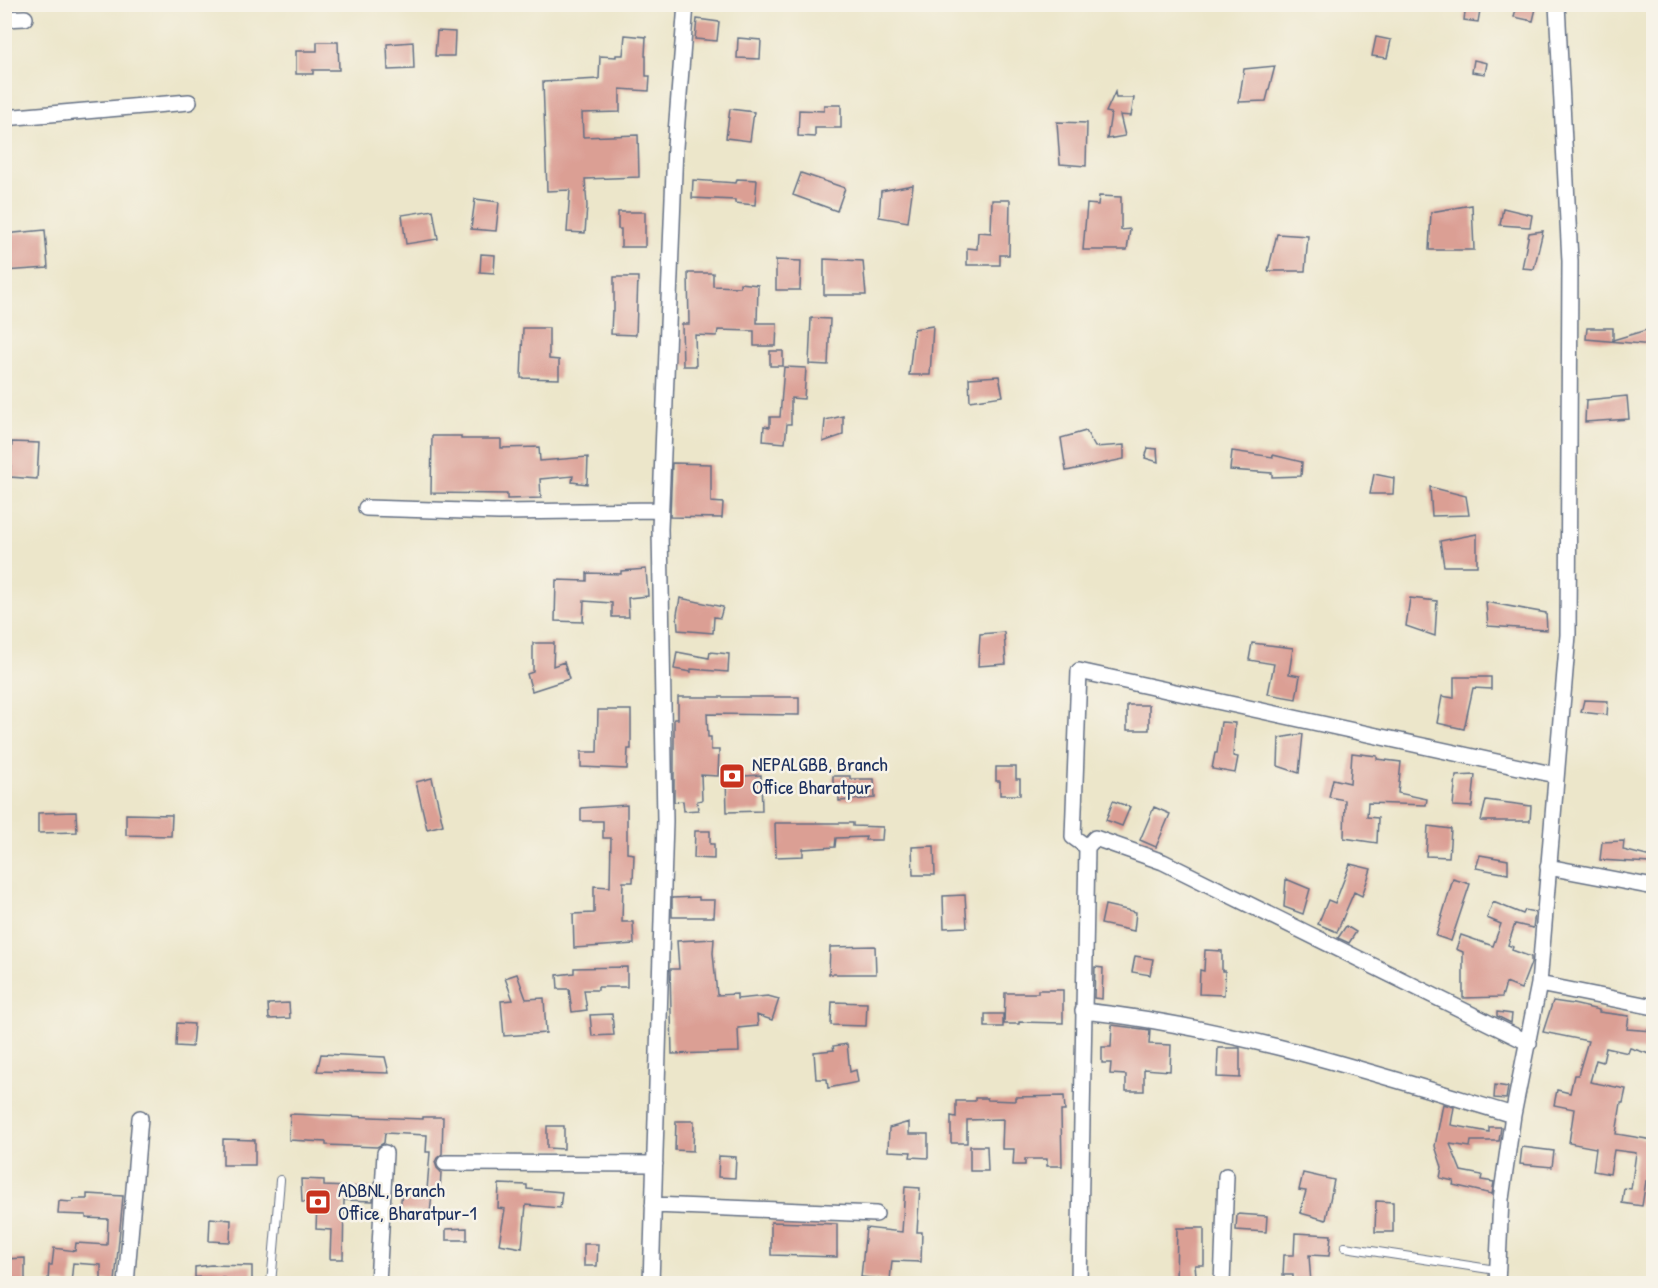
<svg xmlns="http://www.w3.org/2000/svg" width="1658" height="1288" font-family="'Patrick Hand',sans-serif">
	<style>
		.building { fill: #db9f94 }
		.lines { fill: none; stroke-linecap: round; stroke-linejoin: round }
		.service-casing { stroke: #646f84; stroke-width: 10 }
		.minor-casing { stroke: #646f84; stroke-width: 18 }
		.service { stroke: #fff; stroke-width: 8 }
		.minor { stroke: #fff; stroke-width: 15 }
		.labels { text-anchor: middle; stroke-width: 5; stroke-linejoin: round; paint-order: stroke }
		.poi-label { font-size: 20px; fill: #1b2f5e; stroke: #f7f3e8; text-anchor: start }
	</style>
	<rect width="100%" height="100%" fill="#f7f3e8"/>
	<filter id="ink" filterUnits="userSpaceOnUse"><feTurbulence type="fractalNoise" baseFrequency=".0167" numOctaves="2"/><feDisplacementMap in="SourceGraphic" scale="12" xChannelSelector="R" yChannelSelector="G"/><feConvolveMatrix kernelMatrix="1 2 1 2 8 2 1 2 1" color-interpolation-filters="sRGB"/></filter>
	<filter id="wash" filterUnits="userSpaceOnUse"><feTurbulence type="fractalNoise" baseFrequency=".008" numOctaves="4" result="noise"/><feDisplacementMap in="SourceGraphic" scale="24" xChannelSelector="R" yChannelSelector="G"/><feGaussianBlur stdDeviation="1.35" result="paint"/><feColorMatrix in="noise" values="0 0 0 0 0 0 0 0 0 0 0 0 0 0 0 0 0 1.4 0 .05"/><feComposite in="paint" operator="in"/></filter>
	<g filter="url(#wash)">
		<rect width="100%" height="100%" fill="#ece6ca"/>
		<g id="blocks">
			<path class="building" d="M1466 4H1481L1478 22 1464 20Z
				M1517 4H1537L1533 21 1514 17Z
				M697 19 719 22 717 41 695 39Z
				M437 31 455 32 454 56H435Z
				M625 35 646 37 645 56H646V76H650L649 91 620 89V112L582 113 583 137 638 135 639 177 585 179 587 206 585 233 567 232 570 190 547 191 543 82 599 79 600 56 616 57V55H623Z
				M1376 37 1391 40 1387 58 1372 56Z
				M738 38 761 40 760 59 737 58Z
				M317 42H338L339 70H313V74H296V51H317Z
				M413 42 414 69 388 70 387 44Z
				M1474 60 1487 63 1485 74 1472 72Z
				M1275 66 1266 101 1239 102 1244 69Z
				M1115 92 1116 98H1134L1131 116 1120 115 1125 136 1107 139 1111 113 1106 112Z
				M824 105H841V128H815V137L798 136 799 110 824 111Z
				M730 109 754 112 750 141 726 138Z
				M1057 122 1087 123 1086 166 1060 164Z
				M801 173 845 188 837 211 793 195Z
				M737 179 757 180 755 205 735 203V200L692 198 693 180 736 183Z
				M913 185 908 222 879 217 881 191Z
				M1099 196 1121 197V230L1130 229 1127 250H1083L1087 204 1098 205Z
				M475 199 499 202 496 231 471 229Z
				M992 200H1010L1009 255H1000V265H967V248L977 249 978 232 991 233Z
				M1472 205 1474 250H1429L1431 212Z
				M1503 208 1532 215 1530 227 1500 225Z
				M433 210 438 239 406 244 402 215Z
				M618 212H645V247H621V229H618Z
				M45 230 48 268 4 271V234Z
				M1543 231 1534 269 1522 268 1529 233Z
				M1277 234 1308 236 1305 271H1268Z
				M481 254 495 255 494 273 480 272Z
				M824 259 863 261 866 295H824Z
				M776 260 801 261 800 290H776Z
				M688 273H713V286L740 287V283L758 285 757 323H777L776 346H754V331L718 330 717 336 695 335 696 366H683L682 324H689Z
				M614 277H638L636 335 611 334 612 311H614Z
				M811 318 830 319 828 365 809 364Z
				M933 326 930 375H909L914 329Z
				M523 328H549V359L559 360V379L521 378Z
				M1587 328H1613V340L1653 328V345L1586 339Z
				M770 351H783V366H770Z
				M784 367 806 368 804 399 791 398V424H787L785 443 763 441 764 426 770 427V417H780Z
				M999 376 1003 396 970 401 969 378Z
				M1627 396 1629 419 1585 422 1586 400Z
				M843 416V435L823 442 825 420Z
				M1086 431 1095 447 1124 445V459L1066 471 1061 438Z
				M432 436H461V439H501V448L539 447 540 461 588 457 587 484 572 482 573 476 540 479 541 498 507 499V494L431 493Z
				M12 442 39 443 37 479 10 477Z
				M1148 448 1157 449 1158 462 1145 458Z
				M1232 451 1273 457V455L1302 462 1301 476 1272 477V473L1230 470Z
				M672 463 711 464V502L723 503 722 518 670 517Z
				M1374 474 1394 478 1393 494H1370Z
				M1430 487 1466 496 1469 515 1432 516Z
				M1477 534V566H1444L1440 541Z
				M646 569 648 596 628 598 629 617H612V603L584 601 583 622 555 621 556 580 587 581V573L621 574V571Z
				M680 598 723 607 720 618 714 617 713 633 678 630 677 614Z
				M1410 598 1437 601 1435 636 1406 626Z
				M1486 602 1546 613 1547 630 1488 626Z
				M1004 632 1006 664 978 666 980 634Z
				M533 643H554L553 666 564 662 569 679 532 691 527 674 533 672Z
				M1252 643 1293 648 1289 674 1300 676 1296 699 1268 694 1274 664 1249 660Z
				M677 652 709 658 710 652 729 654 728 672 691 669V672L674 669Z
				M1454 677H1491V689L1473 688 1464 729 1437 723 1442 696 1454 698Z
				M678 697H799V715L707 714 708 737H711V750H719L718 776 701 775 702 800 697 801 698 810 684 811 683 801 674 802V719H678Z
				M1584 700 1608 701 1607 715 1581 712Z
				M1127 705H1149V730H1127Z
				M598 710H631V749H628L627 769 581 767V752H597Z
				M1221 722 1235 723 1233 756 1238 757 1235 773 1212 769 1215 753H1217Z
				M1303 734 1299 773 1278 766 1279 738Z
				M1352 753 1377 756V759L1401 762 1398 793 1427 799 1426 805 1368 803 1367 817 1378 818 1377 843 1344 838 1345 800 1329 797 1333 779 1350 783Z
				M996 767H1016V779H1020V795H1000V781H996Z
				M761 775 762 811 727 812 726 777Z
				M1475 775 1472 807 1453 806 1456 776Z
				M833 776H850V779H874L875 798 839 801V788H833Z
				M432 778 443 825 427 829 416 782Z
				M1486 800 1531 806 1530 821H1481Z
				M1113 801 1130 807 1122 826 1106 820Z
				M627 805V853L634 854 633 882H623L622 922H633L634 944 574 948 573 914 594 913V886L610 887 611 838H603V821H581V808Z
				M1154 807 1170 814 1156 847 1140 840Z
				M76 812 77 832 38 833V813Z
				M126 814 172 815 171 836 126 835Z
				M775 823H853V826L883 827 882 840H865L866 837 836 838 835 847 803 849V856L776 857Z
				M1428 826 1451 829 1449 857 1426 856Z
				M695 831H710V844H714V859L694 858Z
				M1624 841 1623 850 1651 857 1650 863 1600 860 1602 842Z
				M934 846 935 875H913L912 847Z
				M1480 855 1508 860V874L1476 868Z
				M1350 864 1371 869 1362 896 1354 892 1337 932 1318 924 1328 900 1335 903Z
				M1286 879 1310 889 1303 914 1284 907Z
				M1453 879 1470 884 1451 941 1436 936Z
				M965 895 967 927 944 928 943 896Z
				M699 897V900H715L714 917H672V898Z
				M1493 902 1523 914 1525 910 1535 912 1533 928 1515 924 1508 945 1513 947 1512 950 1531 957V963L1521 989 1506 983 1502 997 1463 998V952L1456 949 1461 935 1493 946 1501 924 1487 918Z
				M1105 905 1136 912 1134 931 1101 924Z
				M1346 926 1356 932 1349 943 1338 938Z
				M714 939 713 953 717 995 737 994V999L768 996 779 999 772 1020 757 1015 758 1026 738 1028 739 1052 672 1054 670 969H679L677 941Z
				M875 946 876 974H829L830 947Z
				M1205 950 1222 951V971H1225L1224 995 1199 994 1200 970 1204 971Z
				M1135 956 1153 959 1150 975 1132 972Z
				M627 967V987H598V990H584L587 1010 572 1012 569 989H558L557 975 574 973V968Z
				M1095 967 1103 968 1102 999 1094 998Z
				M517 974 526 999 544 998 546 1033 504 1036 501 1001 513 1000 505 978Z
				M1038 990H1063V1023L1019 1022V1024H1004L1005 993H1038Z
				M1553 1001 1573 1004 1599 1010V1012L1629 1016 1627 1029 1653 1031V1055L1630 1048 1628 1053 1606 1048 1603 1062 1596 1060 1590 1082 1626 1089 1623 1103H1621L1616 1134 1653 1140V1166L1650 1182 1646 1181 1642 1206 1622 1203 1624 1188 1631 1189 1636 1153 1614 1150 1610 1174 1593 1171 1596 1148 1569 1143 1574 1109 1554 1105 1557 1090 1570 1093 1574 1075H1578L1588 1041 1543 1032Z
				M832 1002 867 1003 866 1026 831 1025Z
				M289 1003 290 1018 269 1019 268 1004Z
				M1497 1012 1512 1014 1511 1023 1497 1016Z
				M612 1014 614 1035 592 1036 590 1015Z
				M985 1014H1003V1027H985Z
				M177 1023 194 1024 192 1047 176 1046Z
				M1112 1025 1150 1030 1149 1044 1171 1045 1170 1071 1144 1069V1091H1126V1075L1110 1074 1111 1063H1102V1047H1111Z
				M847 1044 850 1072 856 1070 858 1082 828 1088 827 1079H816L814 1052 834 1050 833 1046Z
				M1218 1048H1240V1078L1217 1077Z
				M321 1054 385 1057 389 1073 317 1071Z
				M1495 1085 1508 1087 1506 1099 1494 1098Z
				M1064 1096 1065 1111H1061L1062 1166H1047V1159H1025V1165H1013L1014 1149H1002L1003 1119 967 1120V1143H951V1116L956 1117V1101H975V1098H987L988 1100 1015 1101V1097Z
				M1443 1104 1454 1107 1451 1125 1489 1132V1127H1501L1499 1141H1471L1470 1147 1450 1144 1461 1171 1482 1175 1481 1180 1494 1182 1492 1194 1453 1185 1454 1181 1440 1178 1442 1167 1435 1146Z
				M290 1114 423 1119V1117H443L442 1154 437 1158 435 1162 437 1168 441 1172 440 1191 427 1190 430 1152H426L427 1135 385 1133 384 1143 377 1147 326 1145V1142L289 1140Z
				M676 1121H694L693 1151 675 1150Z
				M909 1122V1134H928V1158L910 1157 911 1152 888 1151 889 1128Z
				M547 1126H564V1149L547 1148Z
				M223 1139 255 1140V1165H223Z
				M970 1146H987L988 1171H970Z
				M1522 1147 1554 1151 1552 1167 1520 1164Z
				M719 1156 736 1157 735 1178 718 1177Z
				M1303 1173 1334 1180 1326 1220 1300 1213 1306 1191 1299 1190Z
				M301 1179 324 1180V1186L373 1188V1201L344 1200 343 1259H330L331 1230 316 1229 317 1203 302 1202Z
				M499 1184 527 1185V1189L562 1192 560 1208 526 1205 522 1248 499 1244 505 1209 498 1208Z
				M905 1187 920 1188 917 1232H922L921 1262 892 1261 890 1280 861 1277 866 1228 902 1232Z
				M402 1191 432 1195 430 1213 400 1210Z
				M87 1194 123 1196 115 1282 101 1281V1265L73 1263 71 1284 48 1282 49 1265H52L54 1248 75 1251 76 1243 107 1245 108 1219 86 1218V1215L58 1214 59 1201 72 1202 73 1199H87Z
				M1376 1201 1393 1202V1232H1375Z
				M1237 1214 1267 1216 1266 1232 1236 1230Z
				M210 1218 231 1220 230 1242 209 1241Z
				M771 1222 837 1224V1257L771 1255Z
				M467 1228V1240H446V1229Z
				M1177 1228H1204V1265H1195L1197 1284H1176Z
				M1295 1233 1331 1235 1329 1256 1309 1255 1311 1284H1293V1275H1283L1284 1255H1294Z
				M584 1244H598L597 1266H584Z
				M25 1258V1284H4V1259Z
				M211 1265 252 1266V1284H224V1278L195 1277V1267Z"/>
		</g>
	</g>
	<g filter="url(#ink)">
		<use href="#blocks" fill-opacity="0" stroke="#646f84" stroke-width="1.5"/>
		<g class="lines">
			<defs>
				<path id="service" d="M1345 1247 1496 1270
					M271 1284 280 1180"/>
				<path id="minor" d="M4 19 25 18
					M4 118 189 102
					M366 508 499 512 660 510
					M1087 847 1073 837 1079 671 1556 775
					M1548 867 1654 887
					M1539 984 1654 1007
					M1083 1011C1229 1026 1373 1073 1513 1115
					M445 1163 655 1164
					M653 1205 876 1214
					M126 1284 140 1118
					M378 1284 385 1153
					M651 1284 665 821 660 529 675 147 686 4
					M1079 1284 1087 847 1095 838 1163 862 1529 1043
					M1222 1284 1226 1176
					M1497 1284 1501 1199 1513 1115 1539 984 1568 635 1570 261 1557 4"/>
			</defs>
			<use href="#service" class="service-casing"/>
			<use href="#minor" class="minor-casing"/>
			<use href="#service" class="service"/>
			<use href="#minor" class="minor"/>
		</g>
	</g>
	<defs>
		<symbol id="bank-square" viewBox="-11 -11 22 22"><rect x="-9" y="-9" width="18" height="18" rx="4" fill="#c8321e" stroke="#f7f3e8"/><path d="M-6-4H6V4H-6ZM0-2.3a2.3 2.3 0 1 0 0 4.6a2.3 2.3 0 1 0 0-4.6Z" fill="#fff"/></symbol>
	</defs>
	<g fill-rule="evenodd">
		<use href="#bank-square" x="717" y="761" width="30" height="30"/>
		<use href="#bank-square" x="303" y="1187" width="30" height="30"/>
	</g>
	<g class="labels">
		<g class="poi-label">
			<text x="752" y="771">NEPALGBB, Branch<tspan x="752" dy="23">Office Bharatpur</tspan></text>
			<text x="338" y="1197">ADBNL, Branch<tspan x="338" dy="23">Office, Bharatpur-1</tspan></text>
		</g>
	</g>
	<rect width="1658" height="1288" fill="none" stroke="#f7f3e8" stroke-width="24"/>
</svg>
